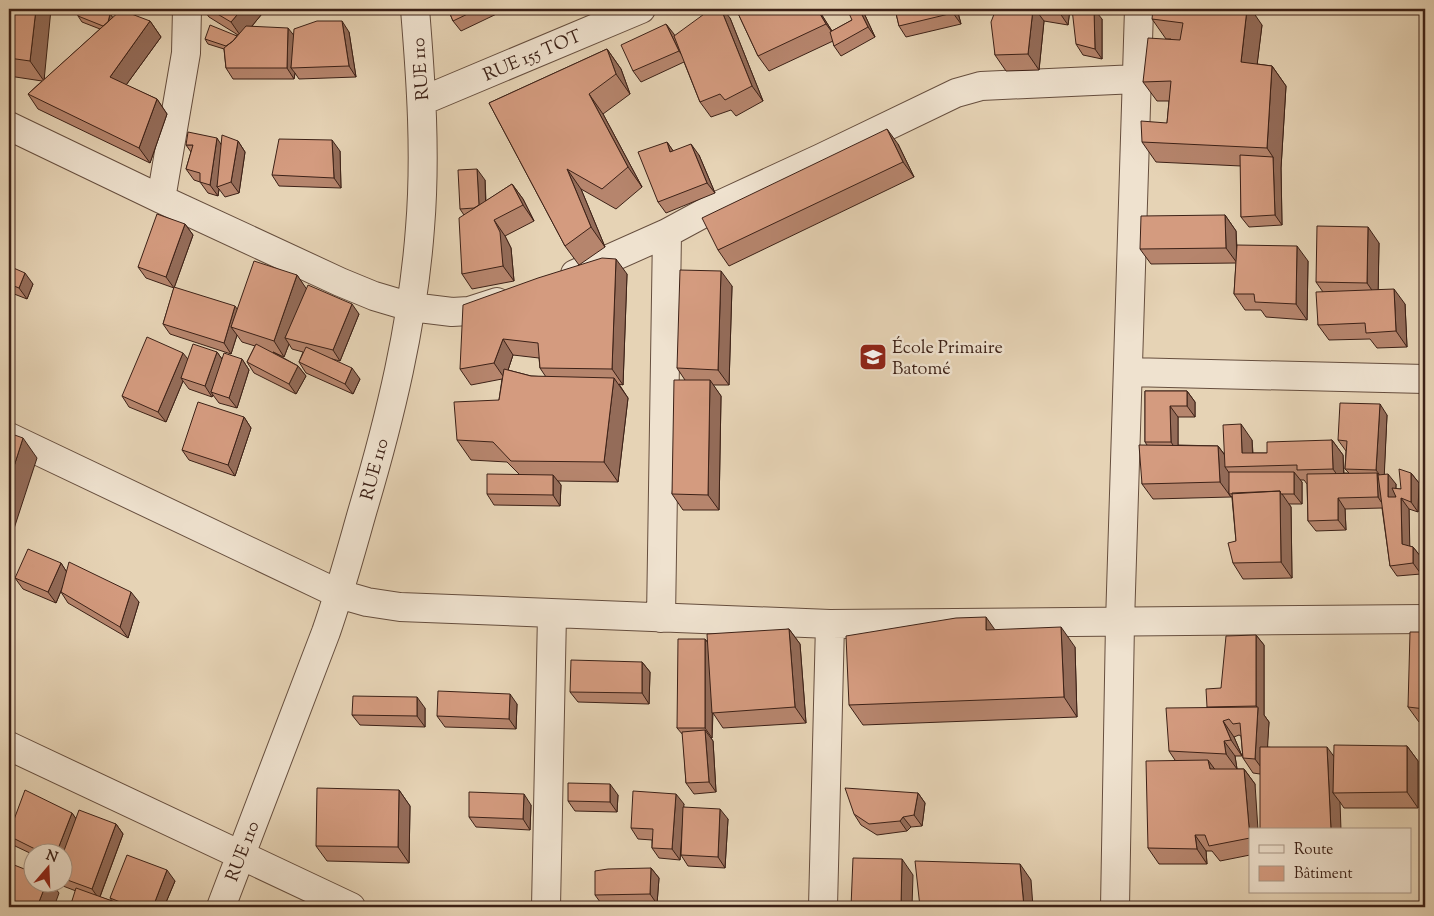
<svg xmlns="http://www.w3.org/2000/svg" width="1434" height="916" font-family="'Sorts Mill Goudy',serif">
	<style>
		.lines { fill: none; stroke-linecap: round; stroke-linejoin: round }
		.minor-casing { stroke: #664e3e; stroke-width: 30 }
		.minor { stroke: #efe2cf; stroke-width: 28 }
		.wall { fill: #b6856d; stroke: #3c2117; fill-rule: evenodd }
		.shaded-wall { fill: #946c59; stroke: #3c2117 }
		.building { fill: #d49b7f; stroke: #3c2117 }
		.labels { text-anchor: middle; stroke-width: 5; stroke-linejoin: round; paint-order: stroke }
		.street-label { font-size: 18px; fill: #3c2117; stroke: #efe2cf }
		.poi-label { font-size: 18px; fill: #3c2117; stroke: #efe2cf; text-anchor: start }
	</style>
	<rect width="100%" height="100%" fill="#e6d3b5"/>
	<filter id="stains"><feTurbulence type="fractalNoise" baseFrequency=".004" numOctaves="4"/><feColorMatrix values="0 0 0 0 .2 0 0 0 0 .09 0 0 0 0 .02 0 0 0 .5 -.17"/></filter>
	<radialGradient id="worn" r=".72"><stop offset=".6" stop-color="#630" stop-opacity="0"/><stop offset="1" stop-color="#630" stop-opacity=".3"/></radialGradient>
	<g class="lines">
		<defs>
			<path id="minor" d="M422 101 641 9
				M9 126 161 199 340 282 374 296 411 307 452 312 469 311 497 302
				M161 199 186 53 187 9
				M575 274 667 233 717 206 821 158 956 93 981 86 1137 79
				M1128 372 1425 379
				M9 437 339 594 367 602 400 607 830 624 1425 619
				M661 618 667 233
				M9 746 351 907
				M221 907 326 632C340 592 351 551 363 509 390 418 413 324 420 228 426 155 421 82 415 9
				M546 907 552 614
				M823 907 830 624
				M1115 907 1120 623 1139 9"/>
		</defs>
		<use href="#minor" class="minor-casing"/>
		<use href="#minor" class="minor"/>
	</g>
	<path class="wall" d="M9 9 45 79 100 29 82 22 78 16 110 14 113 18 150 21 161 37 126 85 157 99 167 114 150 163 38 109 28 94 42 81 9 76Z
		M203 9H266L252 26 293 35 349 32 356 77 299 79 295 73 294 79H233L226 68 224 49 208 44 205 39 238 35 209 17Z
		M448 9H507L461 31 453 21Z
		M736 9H818L832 31 852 20 863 11 875 37 841 56 834 46 833 41 769 71 758 56Z
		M895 9H957L961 24 906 37 899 26Z
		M996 9H1070L1068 25 1044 21 1039 70 1006 71 995 55Z
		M730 18 763 101 736 116 731 110 711 117 700 102 684 62 641 82 633 71 666 24 674 36Z
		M1102 19V59L1083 55 1076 44Z
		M1152 19 1262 25 1257 64 1272 66 1286 86 1281 168 1282 225 1249 227 1241 217V166L1156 162 1142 142 1167 123 1169 101H1157L1143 82 1171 39H1166Z
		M607 49 621 69 630 94 603 114 642 187 616 209 581 189 605 247 579 265 627 274 623 385 619 384 628 398 618 482 558 481 561 485 560 506 494 505 487 494 519 474 507 462 471 460 457 440 499 400 502 379 471 385 460 369 579 265 565 246 489 103ZM513 355 539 358 540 368 546 377 531 376 508 370Z
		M238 141 245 152 239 193 225 197 219 189 218 196 208 193 200 182 194 180 186 169 191 152 186 145 221 144Z
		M667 142 673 151 699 155 715 193 666 213 658 202Z
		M898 144 914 177 729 266 718 250Z
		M340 151 341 188 279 186 272 175Z
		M485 180 486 201 512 184 523 199 534 221 505 236 511 248 514 281 472 289 462 274 464 215 460 209Z
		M1225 215 1236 231 1237 248 1308 261 1307 320 1266 317 1261 310H1245L1234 294 1236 263 1151 264 1140 249Z
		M185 224 193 235 174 288 237 310 297 275 306 289 359 314 340 361 332 359 360 379 353 394 306 373 299 362 303 352 292 349 289 344 284 357 273 352 298 366 306 376 296 394 254 373 247 362 255 346 242 342 237 335 231 354 170 334 163 324 174 288 146 278 138 267Z
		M1379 243 1378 290 1405 304 1407 347 1377 348 1370 339 1329 340 1318 325 1323 292 1316 282Z
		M9 266 33 284 27 299 9 292Z
		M732 286 729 385H713L721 396 719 510H683L672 494 685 380 677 368Z
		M217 352 222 359H242L249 370 237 408 219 403 213 395 212 397 189 389 183 381 166 422 129 407 122 396 188 359Z
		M1145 391H1187L1195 402V417H1178V445L1218 446 1225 455 1252 440 1253 453H1267L1332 440 1343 455 1344 473H1349L1345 469 1346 451 1338 440 1387 415 1384 474 1396 484V489H1401L1411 473 1419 483 1418 512 1409 509V546L1413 547 1421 557V574L1397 576 1390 566 1382 508 1345 509 1346 530 1316 531 1308 521 1307 484 1304 480H1300L1302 482V504H1289L1291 507 1292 578 1243 579 1233 563 1236 541 1232 498 1231 496V497L1153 499 1142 484 1147 445 1145 442Z
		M244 417 251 428 235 476 189 460 182 450Z
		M61 563 66 571 139 602 128 638 68 603 61 592V591L56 603 23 589 15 578Z
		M789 629 800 644 806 723 723 728 713 713 712 738H711L713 741 716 792 694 794 686 783 683 735 677 728 705 639 707 642Z
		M1425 632V723L1419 722 1408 707Z
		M1256 635 1264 645V715L1269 722 1267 747 1334 756 1407 746 1418 761V808H1344L1340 802 1260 774 1253 773 1243 758 1241 736 1239 735 1234 737 1242 756H1235L1237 769H1244L1255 784 1250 830V855L1220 861 1212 851H1206L1207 864H1159L1148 848 1175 760 1169 751 1207 708V707L1221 688Z
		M1075 647 1077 717 863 725 849 705Z
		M642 662 650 672 649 704 578 702 570 692Z
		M517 704 516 729 445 727 437 716Z
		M425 708V727L360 725 352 715Z
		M399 790 410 806 409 863 327 861 316 846Z
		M918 793 925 803 922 826 911 827 907 831 877 835 861 825 854 814Z
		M618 795 617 812 575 811 568 801Z
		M684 804 683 807 728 819 725 868 688 866 681 855 683 807 680 860 659 858 652 848V840L638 839 631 828Z
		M531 805 530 830 476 827 469 817Z
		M72 813 76 819 116 824 123 834 100 897 112 901 110 898 175 881 164 907H70L76 891 63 886 61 884H62V854H32L15 846 9 836V833Z
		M651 868 659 878 657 904 603 906 595 895Z"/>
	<path class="shaded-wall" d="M36 9H51L44 81 30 61Z
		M242 9H266L242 38 231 22Z
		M721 9H723L730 18 763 101 752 86Z
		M817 9H818L837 39 826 24Z
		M859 9H861L863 11 875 37 868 27Z
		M952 9H957L961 24 953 13Z
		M1033 9H1035L1044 21 1039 70 1028 54Z
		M1057 9H1070L1068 25Z
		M1094 9 1102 19V59L1095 49Z
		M1247 9H1251L1262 25 1255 82 1241 62Z
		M110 14 114 19 107 28Z
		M150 21 161 37 121 92 110 77Z
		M342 21 349 32 356 77 349 66Z
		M666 24 674 34 686 61 679 51Z
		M288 28 296 38 291 68 295 73 294 79 287 68Z
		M607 49 621 69 630 94 616 74Z
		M1272 66 1286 86 1281 168 1282 225 1275 215 1273 157 1267 148Z
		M589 94 603 114 642 187 628 167Z
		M157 99 167 114 150 163 139 148Z
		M887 129 898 144 914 177 903 162Z
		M217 138 224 149 217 187 219 189 218 196 210 185Z
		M332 140 340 151 341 188 334 178Z
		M238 141 245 152 239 193 231 182Z
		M667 142 674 152H670Z
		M691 144 699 155 715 193 707 183Z
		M477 169 485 180 486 219 479 208Z
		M567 169 581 189 605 247 591 227Z
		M512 184 523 199 534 221 523 205Z
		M1225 215 1236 231 1237 263 1226 248Z
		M494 220 505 236 511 248 514 281 503 266Z
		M185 224 193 235 174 288 166 277Z
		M1368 227 1379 243 1378 299 1367 283Z
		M1297 246 1308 261 1307 320 1296 304Z
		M616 259 627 274 623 385 612 369Z
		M721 271 732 286 729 385 718 370Z
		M25 273 33 284 27 299 19 288Z
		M297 275 308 291 285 338 289 344 284 357 274 341Z
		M1394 289 1405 304 1407 347 1396 331Z
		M352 304 359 314 340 361 333 350Z
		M235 306 243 317 231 327 237 335 231 354 224 343Z
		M503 339 513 355 505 379 494 363Z
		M217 352 224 362 211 392 213 395 212 397 205 386Z
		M183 353 191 363 181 378 183 381 166 422 158 412Z
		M242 359 249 370 237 408 229 398Z
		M298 366 306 376 296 394 289 384Z
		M352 368 360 379 353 394 345 384Z
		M614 378 628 398 618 482 604 462Z
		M710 380 721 396 719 510 708 495Z
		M1187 391 1195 402V417L1187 406Z
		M1380 404 1387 415 1384 481 1376 470Z
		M1170 406 1178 417V453L1171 442Z
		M244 417 251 428 235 476 228 465Z
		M1241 424 1252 440 1253 466 1242 453Z
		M23 438 37 458 9 544V482Z
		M1332 440 1343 455 1344 485 1333 469Z
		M1218 446 1229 461 1225 467 1230 474 1229 494 1231 497 1220 482Z
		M1294 472 1302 482V504L1294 494Z
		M1377 473 1384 483 1385 508 1378 497Z
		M1411 473 1419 483 1418 512 1411 502Z
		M1388 474 1396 484 1395 508 1388 497Z
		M553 475 561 485 560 506 553 495Z
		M1280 491 1291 507 1292 578 1281 562Z
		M1338 498 1345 509 1346 530 1338 520Z
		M1401 498 1409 509 1410 555 1402 544Z
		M1413 547 1421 557V574L1413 563Z
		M61 563 68 574 56 603 48 592Z
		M131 592 139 602 128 638 120 627Z
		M986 617 1000 637 986 630Z
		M1061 627 1075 647 1077 717 1064 697Z
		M789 629 800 644 806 723 795 707Z
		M1256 635 1264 645V715L1269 722 1266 774 1255 759 1258 708 1256 706Z
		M705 639 713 649 712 738 705 728Z
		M642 662 650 672 649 704 642 693Z
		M510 694 517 704 516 729 509 719Z
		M417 697 425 708V727L417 716Z
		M1223 721 1234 737 1242 756 1231 740Z
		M705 730 713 741 716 792 709 782Z
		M1224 741 1235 756 1237 769 1226 754Z
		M1407 746 1418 761V808L1407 792Z
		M1327 747 1338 762 1333 793 1340 802 1341 830H1331Z
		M1208 760 1219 775 1210 769Z
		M1244 769 1255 784 1258 830H1250V839Z
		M610 784 618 795 617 812 610 802Z
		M399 790 410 806 409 863 398 847Z
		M918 793 925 803 922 826 914 815Z
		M524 794 531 805 530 830 523 819Z
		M676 794 684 804 680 860 672 849Z
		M720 809 728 819 725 868 718 857Z
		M72 813 79 823 62 868V854H56Z
		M903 817 911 827 907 831 900 821Z
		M116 824 123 834 99 899 92 889Z
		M1195 835 1206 851 1207 864 1197 849Z
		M902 859 913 875 912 907H901Z
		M1020 864 1031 880 1033 907H1024Z
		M651 868 659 878 657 904 650 894Z
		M167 870 175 881 164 907H153Z
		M46 884H52L59 893 54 907H37Z"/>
	<path class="building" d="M9 9H36L30 61 9 58Z
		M76 9H92L110 14 108 22 103 26 78 16Z
		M209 9H242L231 22Z
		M448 9H478L453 21Z
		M711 9H721L752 86 725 100 720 94 700 102 674 36Z
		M736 9H817L826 24 758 56Z
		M847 9H859L868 27 834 46 830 32 852 20Z
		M895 9H952L953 13 899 26Z
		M996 9H1033L1028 54 995 55 991 22Z
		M1072 9H1094L1095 49 1076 44Z
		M1153 9H1247L1241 62 1272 66 1267 148 1142 142 1141 121 1167 123 1171 81 1143 82 1148 38 1180 40 1183 23 1152 19Z
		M121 10 150 21 110 77 157 99 139 148 28 94Z
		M317 21H342L349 66 291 68 294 29Z
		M666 24 679 51 633 71 621 45Z
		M210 25 237 36 233 41 226 46 205 39Z
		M246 26 288 28 287 68H226L224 48 233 41Z
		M607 49 616 74 589 94 628 167 602 189 567 169 591 227 565 246 489 103Z
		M887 129 903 162 718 250 702 218Z
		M188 132 217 138 210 185 200 182V173L186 169 193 145H186Z
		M222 135 238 141 231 182 217 187Z
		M279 139 332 140 334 178 272 175Z
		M667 142 670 152 691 144 707 183 658 202 638 152Z
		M1240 155 1273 157 1275 215 1241 217Z
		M477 169 479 205 474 208 460 209 458 170Z
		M512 184 523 205 494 220 500 232 503 266 462 274 459 218Z
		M157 214 185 224 166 277 138 267Z
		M1225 215 1226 248 1140 249 1141 216Z
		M1317 226 1368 227 1367 283 1316 282Z
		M1237 245 1297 246 1296 304 1255 302 1254 294H1234Z
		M602 258 616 259 612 369 540 368 538 343 503 339 494 363 460 369 463 305 538 278Z
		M254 261 297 275 274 341 231 327Z
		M9 266 25 273 19 288 9 284Z
		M680 270 721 271 718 370 677 368Z
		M308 285 352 304 333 350 285 338Z
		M174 287 235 306 224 343 163 324Z
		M1394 289 1396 331 1366 333 1365 323 1318 325 1316 292Z
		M147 337 183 353 158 412 122 396Z
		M193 344 217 352 205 386 181 378Z
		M256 344 298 366 289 384 247 362Z
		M306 347 352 368 345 384 299 362Z
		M224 353 242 359 229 398 211 392Z
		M504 369 531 376 614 378 604 462 511 461 493 442 457 440 454 402 499 400Z
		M674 380H710L708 495 672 494Z
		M1145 391H1187V406H1170L1171 442H1145Z
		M198 402 244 417 228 465 182 450Z
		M1340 403 1380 404 1376 470 1345 469 1347 441 1338 440Z
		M1241 424 1242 453H1267V442L1332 440 1333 469 1297 470V465L1225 467 1223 425Z
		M9 433 23 438 9 482Z
		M1139 445 1218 446 1220 482 1142 484Z
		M1399 469 1411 473V502L1401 498 1402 544 1413 547V563L1390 566 1378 475 1388 474V497H1396L1392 488 1401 489Z
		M1229 472H1294V494H1281L1280 491 1229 494Z
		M1377 473 1378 497 1338 498V520L1308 521 1307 474Z
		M487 474 553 475V495L487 494Z
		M1280 491 1281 562 1233 563 1228 543 1236 541 1232 493Z
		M28 549 61 563 48 592 15 578Z
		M69 562 131 592 120 627 61 592Z
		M986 617V630L1061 627 1064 697 849 705 846 636 956 618Z
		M789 629 795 707 712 713 707 634Z
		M1410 632H1425V709L1408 707Z
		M1256 635V706L1207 707 1206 689 1221 688 1226 636Z
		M678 639H705V728H677Z
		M571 660 642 662V693L570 692Z
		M438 691 510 694 509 719 437 716Z
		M353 696 417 697V716L352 715Z
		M1258 707 1255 759 1243 758 1240 723 1233 724 1229 719 1223 721 1231 740 1224 741 1226 754 1169 751 1166 708Z
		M705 730 709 782 686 783 682 732Z
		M1334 745 1407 746V792L1333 793Z
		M1260 747H1327L1331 830H1260Z
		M1208 760 1210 769H1244L1250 838 1209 846 1205 835H1195L1197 849 1148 848 1146 761Z
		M568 783 610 784V802L568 801Z
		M317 788 399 790 398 847 316 846Z
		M845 788 918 793 914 815 903 817 900 821 869 824 854 814Z
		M25 790 72 813 56 854H45L9 836V833Z
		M633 791 676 794 672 849 652 848 653 829 631 828Z
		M469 792 524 794 523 819 469 817Z
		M683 807 720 809 718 857 681 855Z
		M79 810 116 824 92 889 62 878V856Z
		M127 855 167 870 153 907H133L110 898Z
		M853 858 902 859 901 907H851Z
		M915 861 1020 864 1024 907H920Z
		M9 863 32 872V884H46L37 907H9Z
		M651 868 650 894 595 895V871L608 869Z
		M76 888 129 907H70Z"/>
	<defs>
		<symbol id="school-square" viewBox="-11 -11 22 22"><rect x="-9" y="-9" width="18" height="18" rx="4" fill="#8f2418" stroke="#efe2cf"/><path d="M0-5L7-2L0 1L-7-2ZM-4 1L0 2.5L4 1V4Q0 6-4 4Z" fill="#fff"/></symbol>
	</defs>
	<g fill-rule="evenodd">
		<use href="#school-square" x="857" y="341" width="32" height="32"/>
	</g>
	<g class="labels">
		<g class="street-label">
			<text transform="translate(532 55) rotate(-23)" y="6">RUE 155 TOT</text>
			<text transform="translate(420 69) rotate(-94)" y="6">RUE 110</text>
			<text transform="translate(374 469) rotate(-75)" y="6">RUE 110</text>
			<text transform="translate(242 851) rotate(-69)" y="6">RUE 110</text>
		</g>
		<g class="poi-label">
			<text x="892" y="353">École Primaire<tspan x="892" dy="21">Batomé</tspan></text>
		</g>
	</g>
	<rect width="1434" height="916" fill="none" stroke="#e6d3b5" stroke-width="30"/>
	<rect x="10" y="10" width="1414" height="896" fill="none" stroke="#3c2117" stroke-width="2.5"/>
	<rect x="15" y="15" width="1404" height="886" fill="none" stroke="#3c2117"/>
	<rect x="1249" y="828" width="162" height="65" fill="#efe2cf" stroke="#a79585"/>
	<rect x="1259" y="845" width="25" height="8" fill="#efe2cf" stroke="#a79585"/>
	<text x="1294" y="854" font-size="15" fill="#3c2117">Route</text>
	<rect x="1259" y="866" width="25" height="15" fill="#d49b7f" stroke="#a79585"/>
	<text x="1294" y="878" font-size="15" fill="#3c2117">Bâtiment</text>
	<g transform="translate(48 868) rotate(19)"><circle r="24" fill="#efe2cf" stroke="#a79585"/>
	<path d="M0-4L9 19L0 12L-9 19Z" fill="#8f2418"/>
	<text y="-8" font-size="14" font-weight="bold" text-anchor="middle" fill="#3c2117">N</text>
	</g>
	<rect width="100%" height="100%" filter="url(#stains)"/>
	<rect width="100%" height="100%" fill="url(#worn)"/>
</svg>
